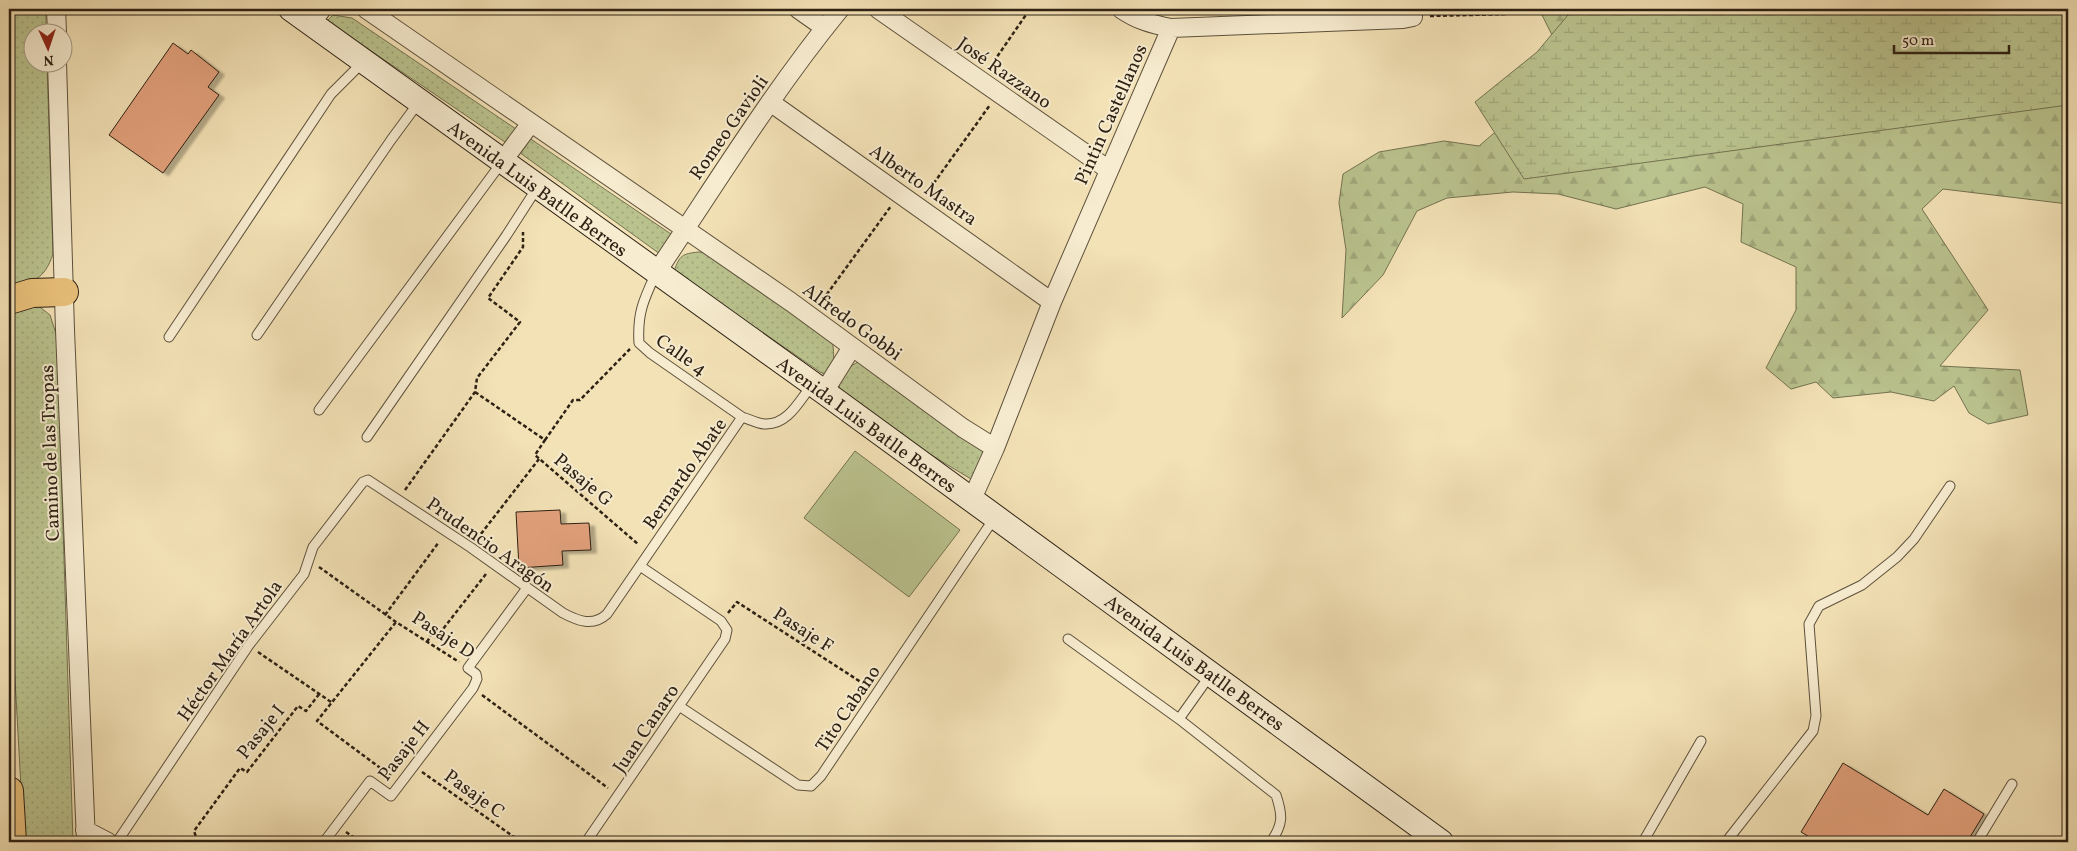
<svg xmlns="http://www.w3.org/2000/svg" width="2077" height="851" font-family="Vollkorn,serif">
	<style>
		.grass { fill: url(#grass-dots); stroke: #747251 }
		.forest { fill: url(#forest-firs); stroke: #747251 }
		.wetland { fill: url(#wetland-marsh); stroke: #747251 }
		.park { fill: #bac38e; stroke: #747251 }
		.building { fill: #e2a17c; stroke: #2d2114; filter: url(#shadow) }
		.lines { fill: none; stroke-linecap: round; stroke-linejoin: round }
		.service-casing { stroke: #5e513c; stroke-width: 11 }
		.minor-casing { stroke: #5e513c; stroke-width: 20 }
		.secondary-casing { stroke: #2d2114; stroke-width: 26 }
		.trunk-casing { stroke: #2d2114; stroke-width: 30 }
		.path { stroke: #2d2114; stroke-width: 2.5; stroke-dasharray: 4 2.5; stroke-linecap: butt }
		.service { stroke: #f7ecd0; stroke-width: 9 }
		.minor { stroke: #f7ecd0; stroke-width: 18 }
		.secondary { stroke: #f7ecd0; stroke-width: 24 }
		.trunk { stroke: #eac17b; stroke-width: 28 }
		.labels { text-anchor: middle; stroke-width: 4; stroke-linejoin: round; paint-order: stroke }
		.street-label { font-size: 19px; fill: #2d2114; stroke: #f7ecd0 }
	</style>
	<defs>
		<pattern id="grass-dots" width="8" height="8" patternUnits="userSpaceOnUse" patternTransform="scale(1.25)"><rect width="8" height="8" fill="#bac38e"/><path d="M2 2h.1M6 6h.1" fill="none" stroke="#a0a77a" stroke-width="1.8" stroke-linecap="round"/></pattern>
		<pattern id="forest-firs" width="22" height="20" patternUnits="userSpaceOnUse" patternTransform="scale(1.25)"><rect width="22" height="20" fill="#bac38e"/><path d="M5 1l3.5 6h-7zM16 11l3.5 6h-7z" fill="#a0a77a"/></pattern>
		<pattern id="wetland-marsh" width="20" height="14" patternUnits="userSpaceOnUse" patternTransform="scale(1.25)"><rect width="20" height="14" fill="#bac38e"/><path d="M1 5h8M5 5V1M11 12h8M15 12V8" fill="none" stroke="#a0a77a"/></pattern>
		<filter id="shadow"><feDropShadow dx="5.5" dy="3" stdDeviation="1" flood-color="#0004"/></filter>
	</defs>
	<rect width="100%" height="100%" fill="#f3e2b6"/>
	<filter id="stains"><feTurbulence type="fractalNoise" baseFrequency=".004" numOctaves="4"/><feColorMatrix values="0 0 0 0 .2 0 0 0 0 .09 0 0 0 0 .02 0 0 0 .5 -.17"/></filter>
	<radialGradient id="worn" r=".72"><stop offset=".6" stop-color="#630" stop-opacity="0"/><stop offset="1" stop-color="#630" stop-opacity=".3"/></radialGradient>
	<path class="grass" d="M9 9H46V32H32V62L47 63 53 254C44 280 34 282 9 288Z
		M333 15 352 18 671 234 660 254 505 142 327 21Z
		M698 252 711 253 832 340C834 351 836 367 826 375L820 372 674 271C680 255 682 254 698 252Z
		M36 304 50 315 57 337 73 842H24L9 570V305Z
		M860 361 982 448 983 454 971 479 903 438 839 388C840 373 848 367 860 361Z"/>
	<path class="forest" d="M1539 9H2068V204L1943 189 1922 209 1988 310 1940 366 2020 370 2028 415 1988 424 1969 413 1954 386 1934 401 1891 392 1833 398 1816 382 1791 389 1766 368 1796 310V267L1741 242 1743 204 1705 187 1616 209 1558 194 1513 192 1447 198 1417 211 1383 275 1342 318 1346 250 1339 203 1343 174 1379 152 1444 141 1479 146 1522 109 1562 55Z"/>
	<path class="wetland" d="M1573 9H2068V105L1524 179 1475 102 1537 52Z"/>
	<path class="park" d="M855 451 960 530 909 597 804 518Z"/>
	<path class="building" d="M173 43 188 54 191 50 219 72 208 87 219 95 163 173 109 135Z
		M560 510 561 524 589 523 591 550 562 551 563 565 519 568 516 512Z
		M1843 763 1928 815 1944 789 1984 814 1967 842H1818L1801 832Z"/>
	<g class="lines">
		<defs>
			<path id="service" d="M656 273C644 299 637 313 639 343L650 353 742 417
				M257 335 391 140 419 102
				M169 337 331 94 363 62
				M319 410 502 162
				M367 437 506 236 537 188
				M1068 639 1179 719 1276 795C1283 816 1283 824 1271 842
				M679 706 798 785 811 786 821 776 995 517
				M1179 719 1211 674
				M117 842 249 645 304 574 313 547 363 482 368 480 470 547 563 613C578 621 593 627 607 614L742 417C749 419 758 424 765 424 788 425 799 401 812 385
				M324 842 370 781 391 796 473 688 477 679 476 674 468 668 527 588
				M586 842 725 639 727 630 721 621 640 566
				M1643 842 1701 741
				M1726 842 1813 731 1816 716 1809 624 1819 606 1862 585 1897 557 1914 539 1950 486
				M1977 842 2012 784"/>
			<path id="minor" d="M56 9 57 32
				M366 9 791 302 963 428 995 448
				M798 9 825 28
				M878 9 1109 170
				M1121 9C1137 20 1151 24 1171 28
				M311 23 322 9
				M57 62 65 330 86 842
				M770 102 1052 302
				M502 162 531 123
				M656 273C716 184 772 92 840 9
				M824 392 852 347
				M972 499 995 448 1052 302 1171 28 1403 19 1413 17V9
				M85 830 108 842"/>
			<path id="secondary" d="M291 9 824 392 1441 842"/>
			<path id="trunk" d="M9 300 32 293 64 292
				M9 791 12 842"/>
		</defs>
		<use href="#service" class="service-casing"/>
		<use href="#minor" class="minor-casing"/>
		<use href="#secondary" class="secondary-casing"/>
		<use href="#trunk" class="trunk-casing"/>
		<path class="path" d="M1430 16 1507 14
			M990 67 1030 9
			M926 194 990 105
			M819 305 891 206
			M475 392 545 440 535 455 639 545
			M545 440 573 400H580L630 349
			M405 490 475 392 477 378 520 322 488 298 523 247V232
			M477 539 539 459
			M319 567 396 622 459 662
			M728 613 737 602 867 686
			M385 615 439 542
			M427 642 431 635 436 638 486 574
			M258 652 331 702
			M482 695 608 788
			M422 772 521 842
			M391 776 317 721 396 622
			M346 832 360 842
			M196 842 197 840 194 831 240 768 247 772 298 706 306 711 320 693"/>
		<use href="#service" class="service"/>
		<use href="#minor" class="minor"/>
		<use href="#secondary" class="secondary"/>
		<use href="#trunk" class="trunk"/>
	</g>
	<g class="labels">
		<g class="street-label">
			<text transform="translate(1005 72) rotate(35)" y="7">José Razzano</text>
			<text transform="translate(1110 114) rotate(-66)" y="7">Pintin Castellanos</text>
			<text transform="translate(728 127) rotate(-55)" y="7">Romeo Gavioli</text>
			<text transform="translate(924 184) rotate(35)" y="7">Alberto Mastra</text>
			<text transform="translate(538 188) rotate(36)" y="7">Avenida Luis Batlle Berres</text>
			<text transform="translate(853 321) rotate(36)" y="7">Alfredo Gobbi</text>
			<text transform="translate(682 354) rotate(35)" y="7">Calle 4</text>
			<text transform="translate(867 424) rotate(36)" y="7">Avenida Luis Batlle Berres</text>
			<text transform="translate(49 453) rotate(-92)" y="7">Camino de las Tropas</text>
			<text transform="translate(684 473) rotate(-55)" y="7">Bernardo Abate</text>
			<text transform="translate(584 479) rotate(40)" y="7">Pasaje G</text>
			<text transform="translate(491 544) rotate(35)" y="7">Prudencio Aragón</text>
			<text transform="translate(804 629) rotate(33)" y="7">Pasaje F</text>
			<text transform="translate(444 634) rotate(33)" y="7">Pasaje D</text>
			<text transform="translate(229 650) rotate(-55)" y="7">Héctor María Artola</text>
			<text transform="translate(1195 662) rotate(36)" y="7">Avenida Luis Batlle Berres</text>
			<text transform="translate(847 708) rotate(-56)" y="7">Tito Cabano</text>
			<text transform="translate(645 728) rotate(-56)" y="7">Juan Canaro</text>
			<text transform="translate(260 731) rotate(-51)" y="7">Pasaje I</text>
			<text transform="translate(403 750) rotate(-52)" y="7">Pasaje H</text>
			<text transform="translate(475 793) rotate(36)" y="7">Pasaje C</text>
		</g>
	</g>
	<rect width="2077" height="851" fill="none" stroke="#f3e2b6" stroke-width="30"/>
	<rect x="10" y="10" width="2057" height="831" fill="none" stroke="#2d2114" stroke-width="2.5"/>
	<rect x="15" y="15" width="2047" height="821" fill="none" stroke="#2d2114"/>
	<g transform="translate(48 48) rotate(177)"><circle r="24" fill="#f7ecd0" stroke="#a69b85"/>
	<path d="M0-4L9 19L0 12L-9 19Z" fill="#8f2418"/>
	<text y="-8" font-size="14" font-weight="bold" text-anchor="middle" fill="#2d2114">N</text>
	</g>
	<path d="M1894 45v8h115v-8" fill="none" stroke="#2d2114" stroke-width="2.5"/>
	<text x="1902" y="45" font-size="15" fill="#2d2114" stroke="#f7ecd0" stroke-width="4" paint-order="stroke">50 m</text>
	<rect width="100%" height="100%" filter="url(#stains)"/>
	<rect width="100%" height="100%" fill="url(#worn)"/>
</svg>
